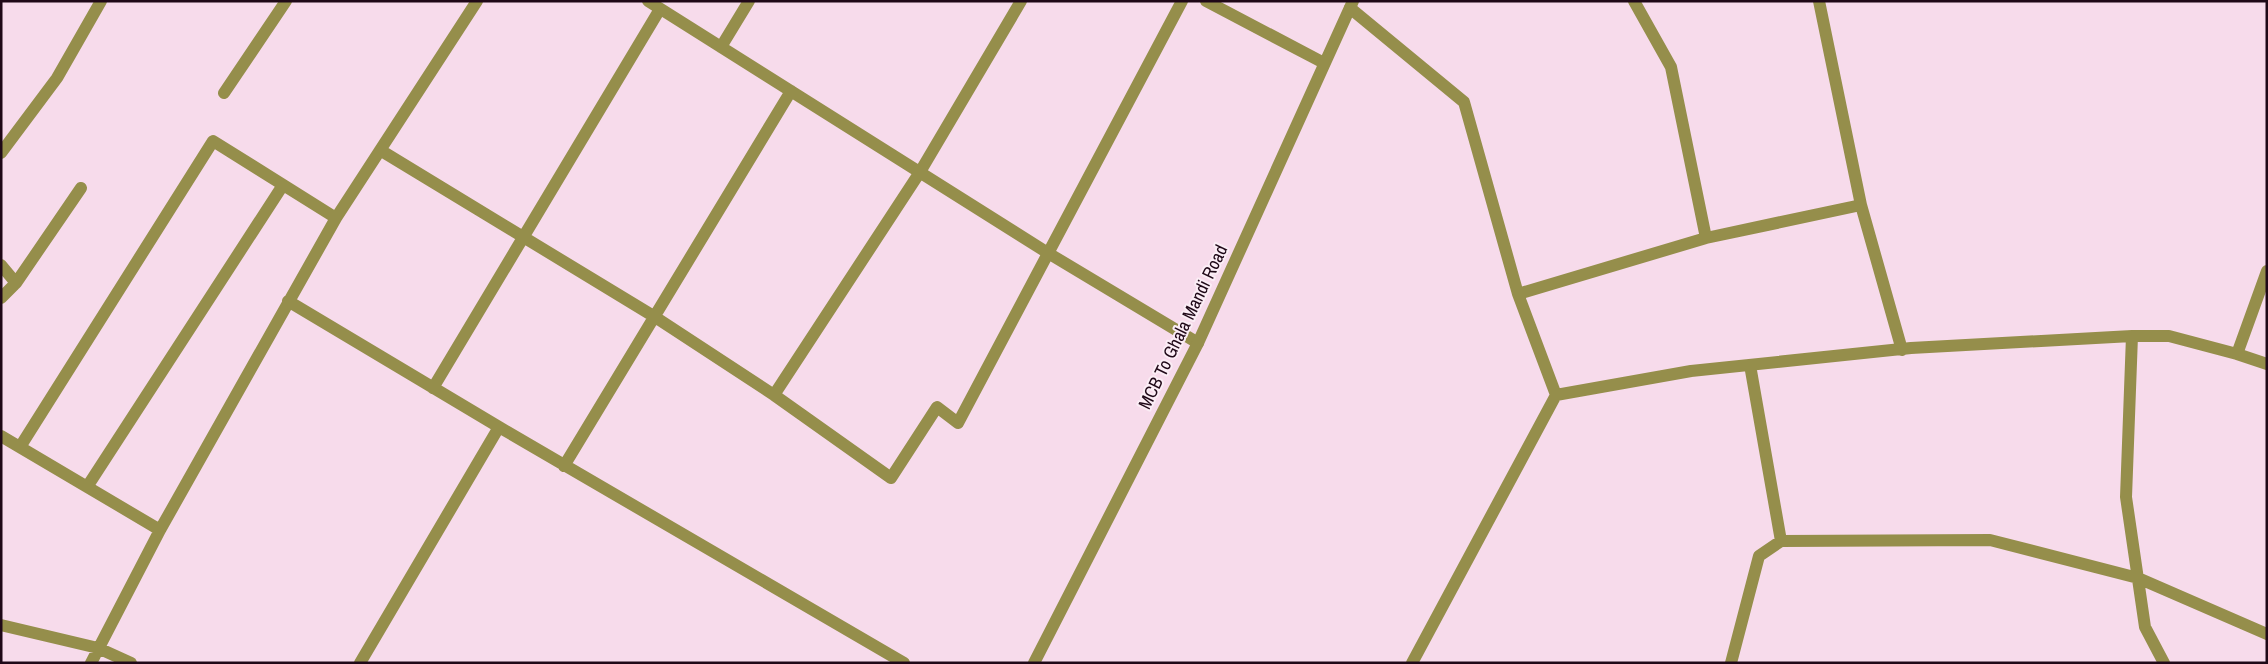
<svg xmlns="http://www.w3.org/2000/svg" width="2268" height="664" font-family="'Archivo Narrow',sans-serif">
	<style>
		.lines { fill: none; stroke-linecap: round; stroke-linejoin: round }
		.minor { stroke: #958e4b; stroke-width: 12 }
		.tertiary { stroke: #958e4b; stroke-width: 12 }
		.labels { text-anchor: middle; stroke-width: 4; stroke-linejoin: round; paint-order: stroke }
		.street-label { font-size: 18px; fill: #1f0817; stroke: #fbedf5 }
	</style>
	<rect width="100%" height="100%" fill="#f7dbeb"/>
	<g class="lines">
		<path class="minor" d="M648 1 1048 253 1198 343
			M1206 1 1324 63
			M1634 1 1671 67 1706 238 1861 205 1819 1
			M1350 8 1464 102 1518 294 1706 238
			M721 47 749 1
			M224 93 286 1
			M380 150 655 317 774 395 891 478 937 407 958 423 1182 1
			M1 153 57 78 101 1
			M1861 205 1902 350
			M1 265 16 283 1 298
			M16 283 81 188
			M288 301 499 427 904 663
			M2237 354 2267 271
			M1750 365 1781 541
			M433 388 660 9
			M774 395 920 172 1021 1
			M1556 395 1691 371 1911 348 2132 336
			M1 436 160 530
			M20 447 213 141 336 218
			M564 466 791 91
			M87 487 283 185
			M1 625 98 648 131 663
			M91 663 160 530 336 218 477 1
			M360 663 499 427
			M1412 663 1556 395 1518 294
			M1731 663 1759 556 1781 541 1990 540 2138 578 2267 634
			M2164 663 2145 627 2126 497 2132 336H2169L2237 354 2267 364"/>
		<path class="tertiary" d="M1034 663 1198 343 1353 1"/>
	</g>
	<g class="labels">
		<g class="street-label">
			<text transform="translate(1183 327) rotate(-64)" y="6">MCB To Ghala Mandi Road</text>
		</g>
	</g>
	<rect width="2268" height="664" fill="none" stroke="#1f0817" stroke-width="5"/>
</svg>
